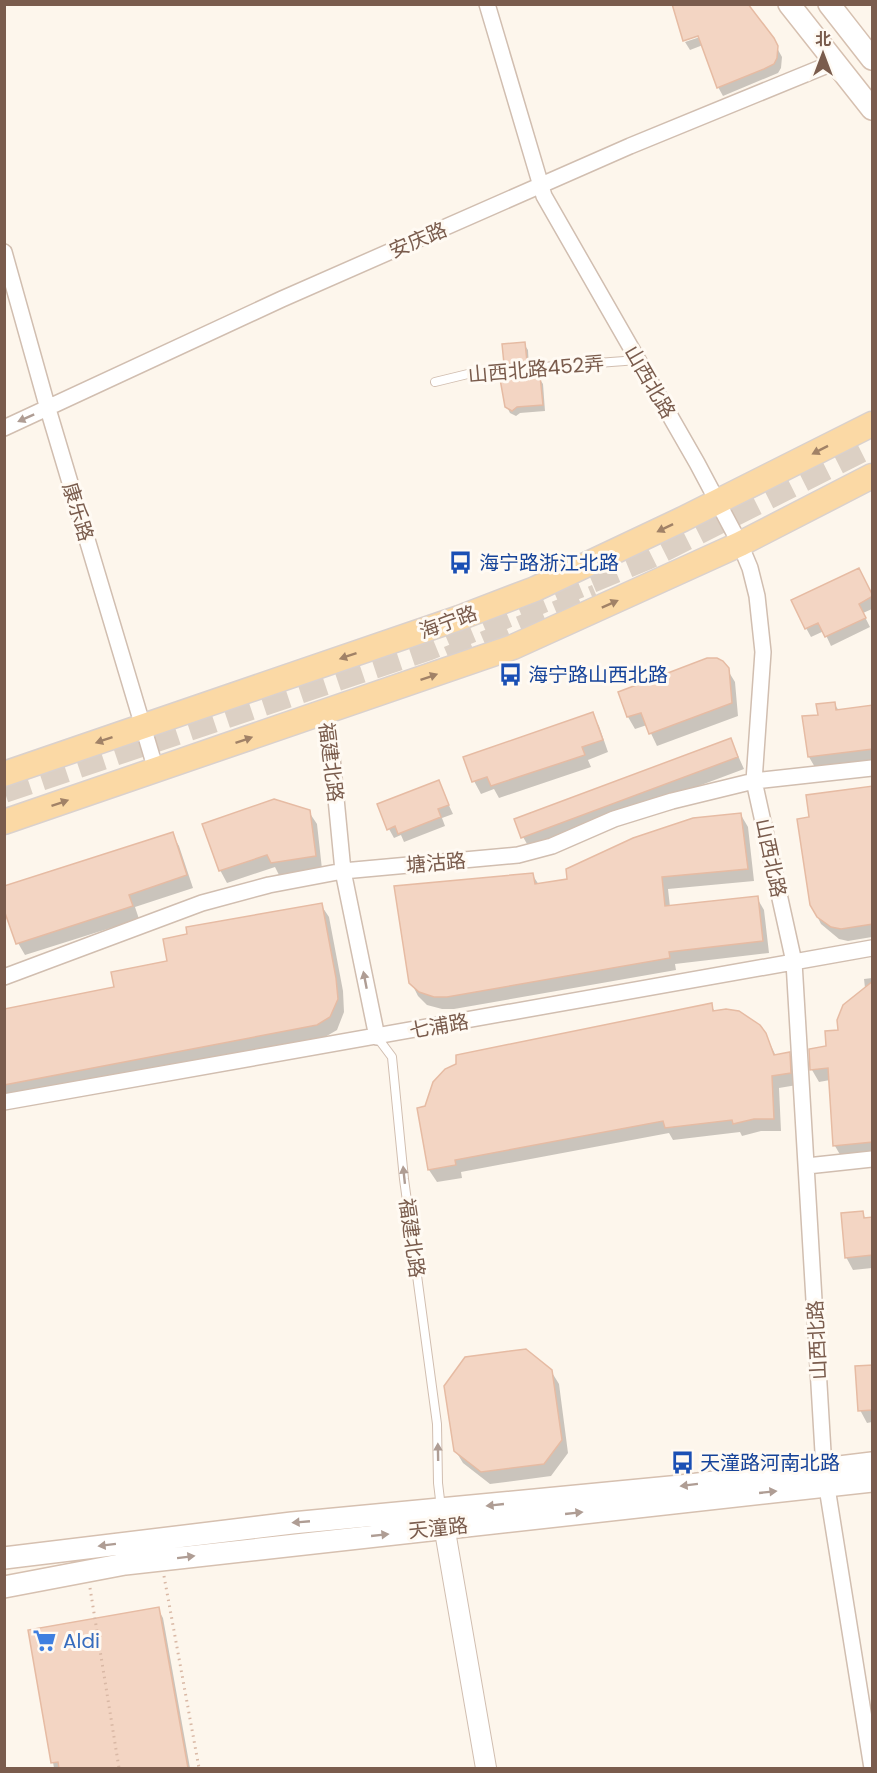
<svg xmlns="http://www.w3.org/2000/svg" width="877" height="1773" font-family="Poppins,'Noto Sans SC',sans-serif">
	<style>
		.shadow { fill: #0003 }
		.building { fill: #f3d5c3; stroke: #e6bba3; stroke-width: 1.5 }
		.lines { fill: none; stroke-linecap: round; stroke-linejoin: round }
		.trunk-tunnel { stroke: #dcd0c4; stroke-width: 26; stroke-dasharray: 26 13; stroke-linecap: butt }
		.service-casing { stroke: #d1beb0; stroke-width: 10 }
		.minor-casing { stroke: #d1beb0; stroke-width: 18 }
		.tertiary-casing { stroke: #d1beb0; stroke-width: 22 }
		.secondary-casing { stroke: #d6c0b0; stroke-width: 24 }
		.primary-casing { stroke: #dad1cd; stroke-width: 27 }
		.path { stroke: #d9b8a5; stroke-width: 3; stroke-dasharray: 1.5 4.5; stroke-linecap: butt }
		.service { stroke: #fff; stroke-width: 8 }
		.minor { stroke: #fff; stroke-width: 15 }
		.tertiary { stroke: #fff; stroke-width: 20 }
		.secondary { stroke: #fff; stroke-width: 21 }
		.primary { stroke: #fbd9a5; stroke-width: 24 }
		.oneway { fill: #af9d94 }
		.oneway2 { fill: #a18267 }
		.labels { text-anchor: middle; stroke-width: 6; stroke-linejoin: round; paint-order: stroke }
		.street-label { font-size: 20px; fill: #7a5c4d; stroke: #fffaf3 }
		.transit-label { font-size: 20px; fill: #164399; stroke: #fffaf3; text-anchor: start }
		.shop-label { font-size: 20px; fill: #366cbe; stroke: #fffaf3; text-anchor: start }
	</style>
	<rect width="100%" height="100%" fill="#fdf6ec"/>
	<path class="shadow" d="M674 4 772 39 782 57 781 68 778 73 723 96 718 87 703 45 690 50 685 42 706 35Z
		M524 344 528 350 529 368 509 369 506 363Z
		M527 376 529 379 539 378 543 384 545 411 520 413 516 416 510 413 507 407Z
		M864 579 872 597V609L863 613 870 627 831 646 824 631 811 637 806 628Z
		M727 669 735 682 738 716 657 746 647 725 635 729 628 717 620 693Z
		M834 703 839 711 872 707V762L816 769 809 757 819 716Z
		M592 714 599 726 608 752 588 760 591 767 499 798 494 789 481 794 474 781Z
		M731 740 744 769 530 849 523 837Z
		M438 782 453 814 442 818 445 826 404 842 401 835 394 838 389 829Z
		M872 788V937L848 941 839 939 821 924 814 910 811 818Z
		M309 812 317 824 322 869 279 875 275 867 227 883 220 870Z
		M741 815 748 827 754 881 668 889 670 907 757 898 764 910 769 953 675 964 676 970 454 1009H442L427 1005 418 996 411 982 532 874 539 885 569 880Z
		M172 834 179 846 193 888 135 907 139 919 25 955 18 943Z
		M321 905 329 917 343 991 344 1012 337 1030 325 1037 4 1099V1011L115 988 169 962 189 935Z
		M872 978V1154L842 1158 835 1146 830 1080 819 1082 812 1070 810 1050 828 1047 865 988 864 979Z
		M711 1005 715 1012 765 1034 776 1056 789 1054 796 1066 797 1085 779 1088 781 1131H761L742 1136 740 1132 673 1140 669 1133 461 1172 462 1178 437 1182 429 1170Z
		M862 1213 866 1219H872V1268L853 1270 846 1257Z
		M872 1366V1422L867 1423 860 1410Z
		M551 1371 559 1384 568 1453 551 1476 490 1484 463 1463 455 1450Z
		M158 1609 163 1618 190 1768H54L30 1631Z"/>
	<path class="building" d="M672 4H748L774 38 778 46 777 58 774 64 764 69 717 88 698 36 683 41Z
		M525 342 527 362 504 364 502 344Z
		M528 374V377L540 376 543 405 517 407 512 411 505 407 500 379H506L505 376Z
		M859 568 873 596 859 604 866 618 825 637 818 623 805 629 791 600Z
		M707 658H717L723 661 729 668 732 703 649 734 641 713 627 717 618 692Z
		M835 702 836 710 873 705V749L808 757 802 716 818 715 816 704Z
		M593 712 603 740 582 747 585 755 491 786 487 777 472 782 463 757Z
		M731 738 738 757 521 838 514 819Z
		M439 780 449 805 438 809 441 817 398 834 395 826 387 830 377 804Z
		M873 786V924L841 929 831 927 817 917 810 905 797 819 809 817 806 795Z
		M274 799 310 810 316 856 271 863 267 855 219 871 202 824Z
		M741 813 748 869 662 877 665 906 758 896 763 941 669 952 670 958 447 997H434L419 992 409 983 394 886 533 873 535 884 567 879 566 869 633 838 693 818Z
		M173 832 187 875 129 895 133 906 16 944 4 910V886Z
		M322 903 336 978 338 999 330 1017 317 1025 4 1085V1009L114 987 111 972 167 961 163 939 187 934 186 927Z
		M873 981V1142L833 1146 828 1068 810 1070 809 1049 826 1046 825 1031 838 1030 837 1020 843 1005Z
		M712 1003 713 1011 726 1009 739 1011 760 1025 766 1033 774 1055 790 1052 791 1073 772 1076 774 1119H754L733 1124 732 1120 665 1128 663 1121 455 1160 456 1165 428 1170 417 1108 425 1106 433 1082 445 1069 456 1064V1055Z
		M863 1211 864 1218 873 1217V1255L845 1258 841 1213Z
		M526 1349 552 1370 562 1440 544 1464 481 1472 454 1451 444 1386 465 1357Z
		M873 1365V1410L858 1411 855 1366Z
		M159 1607 188 1768H59L58 1762 51 1763 28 1630Z"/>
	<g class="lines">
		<path class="trunk-tunnel" d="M449 659 597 597
			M4 790 427 648 649 556 872 444"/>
		<defs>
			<path id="service" d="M435 382 476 372 638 360
				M377 1037 392 1057 404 1179 437 1424 438 1483 441 1508"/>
			<path id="minor" d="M487 4 544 196 697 463 740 544 750 568 757 596 763 652 754 781 794 962 824 1469 872 1768
				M4 252 48 409 156 770
				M4 428 282 299 630 146 835 62
				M325 712 332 757 343 871 377 1037
				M4 977 202 903 269 885 343 871 518 855 552 846 614 819 672 801 754 781 872 768
				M4 1102 872 948
				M807 1166 872 1159"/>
			<path id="tertiary" d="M442 1514 486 1768"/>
			<path id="secondary" d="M789 4 872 109
				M829 4 872 59
				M4 1558 292 1523 681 1486 872 1463
				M4 1587 125 1564 872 1481"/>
			<path id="primary" d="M4 774 459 618 535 589 683 519 872 424
				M4 822 513 647 740 544 872 476"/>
		</defs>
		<use href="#service" class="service-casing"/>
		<use href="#minor" class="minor-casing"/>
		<use href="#tertiary" class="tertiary-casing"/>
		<use href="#secondary" class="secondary-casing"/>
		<use href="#primary" class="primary-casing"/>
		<path class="path" d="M164 1576 199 1768
			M90 1588 119 1768"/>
		<use href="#service" class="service"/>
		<use href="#minor" class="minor"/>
		<use href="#tertiary" class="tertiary"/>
		<use href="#secondary" class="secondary"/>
		<use href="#primary" class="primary"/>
	</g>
	<defs><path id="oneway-solid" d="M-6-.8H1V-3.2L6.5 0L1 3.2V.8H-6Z" transform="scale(1.5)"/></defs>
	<g class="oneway">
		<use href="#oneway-solid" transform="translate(26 418) rotate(156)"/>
		<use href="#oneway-solid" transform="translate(365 980) rotate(-101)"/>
		<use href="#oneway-solid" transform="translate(404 1175) rotate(-96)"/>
		<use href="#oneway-solid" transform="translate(438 1452) rotate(-91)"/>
		<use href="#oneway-solid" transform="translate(689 1485) rotate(173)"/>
		<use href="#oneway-solid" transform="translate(768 1492) rotate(-6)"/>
		<use href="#oneway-solid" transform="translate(495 1505) rotate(174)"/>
		<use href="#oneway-solid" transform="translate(574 1513) rotate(-6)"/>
		<use href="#oneway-solid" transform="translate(301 1522) rotate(175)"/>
		<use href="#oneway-solid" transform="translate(380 1535) rotate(-6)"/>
		<use href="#oneway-solid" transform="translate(107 1545) rotate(173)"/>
		<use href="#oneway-solid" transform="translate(186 1557) rotate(-7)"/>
	</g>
	<g class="oneway2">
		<use href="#oneway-solid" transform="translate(820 450) rotate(153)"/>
		<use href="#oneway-solid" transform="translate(665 528) rotate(154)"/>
		<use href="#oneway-solid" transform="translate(610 604) rotate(-24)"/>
		<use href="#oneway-solid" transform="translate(348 656) rotate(161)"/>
		<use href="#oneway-solid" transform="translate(429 677) rotate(-19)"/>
		<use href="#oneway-solid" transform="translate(104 740) rotate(161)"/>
		<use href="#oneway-solid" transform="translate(244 740) rotate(-19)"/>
		<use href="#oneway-solid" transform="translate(60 803) rotate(-19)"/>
	</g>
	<defs>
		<symbol id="bus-bare" viewBox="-9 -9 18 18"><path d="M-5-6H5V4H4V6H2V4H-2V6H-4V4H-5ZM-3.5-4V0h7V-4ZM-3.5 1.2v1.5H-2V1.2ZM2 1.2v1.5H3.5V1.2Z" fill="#1a4fb4" stroke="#fffaf3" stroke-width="2.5" paint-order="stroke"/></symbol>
		<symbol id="supermarket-bare" viewBox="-9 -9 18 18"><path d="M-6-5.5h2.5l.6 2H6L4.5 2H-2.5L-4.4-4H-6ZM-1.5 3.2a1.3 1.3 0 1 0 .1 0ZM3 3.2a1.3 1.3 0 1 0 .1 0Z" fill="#3f7fe0" stroke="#fffaf3" stroke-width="2.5" paint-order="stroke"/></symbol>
	</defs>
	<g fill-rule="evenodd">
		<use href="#bus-bare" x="444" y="546" width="33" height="33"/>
		<use href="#bus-bare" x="494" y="658" width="33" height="33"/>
		<use href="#bus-bare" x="666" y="1446" width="33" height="33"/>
		<use href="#supermarket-bare" x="28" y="1624" width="33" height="33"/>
	</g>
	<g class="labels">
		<g class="street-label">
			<text transform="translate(418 240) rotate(-23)" y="7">安庆路</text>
			<text transform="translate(536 369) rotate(-5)" y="7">山西北路452弄</text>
			<text transform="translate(650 382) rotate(60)" y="7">山西北路</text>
			<text transform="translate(78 512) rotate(73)" y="7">康乐路</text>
			<text transform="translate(448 622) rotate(-20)" y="7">海宁路</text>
			<text transform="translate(331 762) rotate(83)" y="7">福建北路</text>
			<text transform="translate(771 858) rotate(78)" y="7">山西北路</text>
			<text transform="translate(436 863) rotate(-5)" y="7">塘沽路</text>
			<text transform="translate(439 1026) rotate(-10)" y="7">七浦路</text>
			<text transform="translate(412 1238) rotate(82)" y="7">福建北路</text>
			<text transform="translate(817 1340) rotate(-93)" y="7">山西北路</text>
			<text transform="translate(438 1528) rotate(-6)" y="7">天潼路</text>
		</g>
		<g class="transit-label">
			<text x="479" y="570">海宁路浙江北路</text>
			<text x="528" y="682">海宁路山西北路</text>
			<text x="700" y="1470">天潼路河南北路</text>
		</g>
		<g class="shop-label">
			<text x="63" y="1648">Aldi</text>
		</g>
	</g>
	<rect width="877" height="1773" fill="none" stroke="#7a5c4d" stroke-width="12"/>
	<g transform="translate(823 54)" stroke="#fffaf3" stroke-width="4.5" paint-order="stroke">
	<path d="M0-4.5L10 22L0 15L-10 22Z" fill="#7a5c4d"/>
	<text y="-9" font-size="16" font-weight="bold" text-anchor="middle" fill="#7a5c4d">北</text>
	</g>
</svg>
